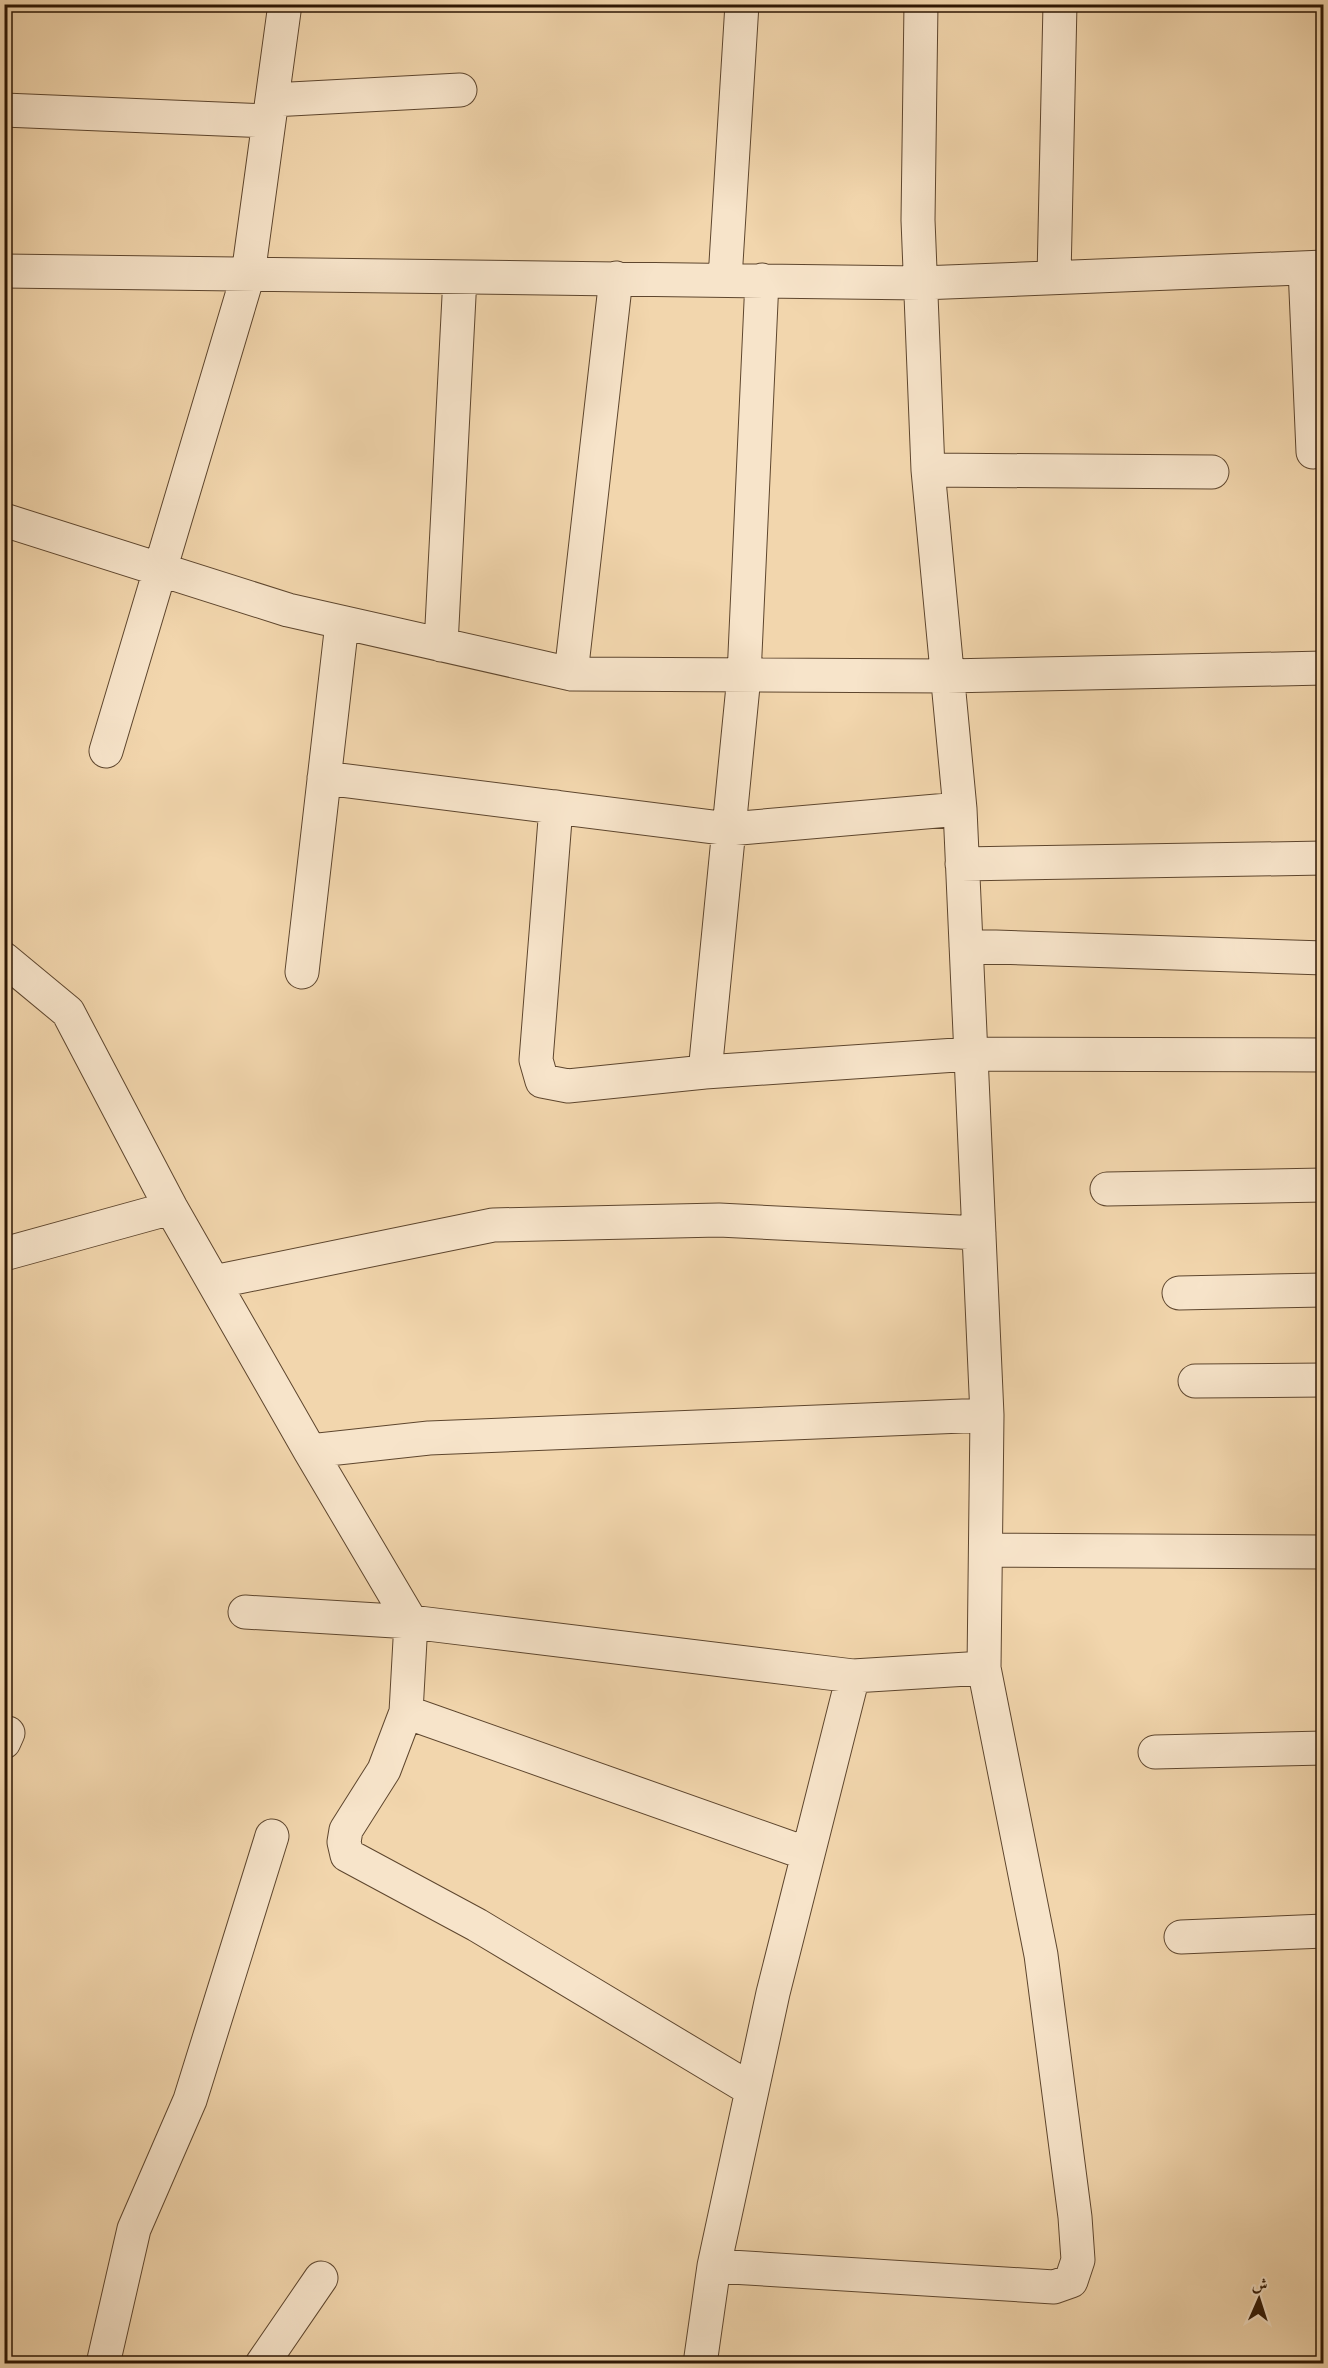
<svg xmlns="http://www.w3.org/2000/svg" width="1328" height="2368" font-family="'Libre Caslon Text',Amiri,serif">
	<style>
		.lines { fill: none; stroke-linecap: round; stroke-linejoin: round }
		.street-casing { stroke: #5e462e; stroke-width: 35 }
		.street { stroke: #f7e4ca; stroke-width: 33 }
	</style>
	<rect width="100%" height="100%" fill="#f2d6ad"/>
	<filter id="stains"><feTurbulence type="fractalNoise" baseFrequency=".00333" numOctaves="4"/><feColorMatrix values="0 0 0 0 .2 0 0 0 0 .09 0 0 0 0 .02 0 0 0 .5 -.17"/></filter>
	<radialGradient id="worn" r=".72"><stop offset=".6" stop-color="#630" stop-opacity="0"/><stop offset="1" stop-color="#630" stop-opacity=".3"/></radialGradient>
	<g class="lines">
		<defs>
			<path id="street" d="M272 100 460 90
				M4 110 269 121
				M1305 268 1313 452
				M4 271 921 283 1324 267
				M1054 277 1060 4
				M725 279 742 4
				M928 470 1212 472
				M4 520 288 610 571 674 947 676 1324 668
				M441 645 460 277
				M571 674 616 278
				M106 751 248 275 285 4
				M324 778 729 829 960 809
				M556 807 536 1060 542 1081 568 1086 705 1072 971 1054 1324 1055
				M962 864 1324 858
				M966 946 1324 958
				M4 959 68 1012 171 1208 310 1451 411 1622 406 1712 384 1770 346 1830 344 1842 347 1855 477 1925 752 2090
				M302 972 342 623
				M705 1072 744 676 762 280
				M1107 1189 1324 1185
				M4 1254 171 1208
				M214 1282 493 1225 719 1220 979 1233
				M1179 1293 1324 1290
				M1195 1381 1324 1380
				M310 1451 429 1438 987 1415
				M986 1550 1324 1552
				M245 1612 411 1622 853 1676 984 1668
				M406 1712 808 1854
				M4 1742 8 1733
				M1155 1752 1324 1748
				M1181 1937 1324 1931
				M714 2266 1054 2287 1071 2281 1078 2260 1075 2217 1041 1955 984 1668 987 1415 960 809 928 470 918 220 921 4
				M103 2364 134 2229 190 2100 272 1836
				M262 2364 321 2278
				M700 2364 714 2266 773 1993 853 1676"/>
		</defs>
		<use href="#street" class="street-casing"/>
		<use href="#street" class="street"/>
	</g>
	<rect width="1328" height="2368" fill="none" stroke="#f2d6ad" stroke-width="24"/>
	<rect x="6" y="6" width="1316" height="2356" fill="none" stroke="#2d1603" stroke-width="3"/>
	<rect x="12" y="12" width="1304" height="2344" fill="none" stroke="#2d1603" stroke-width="1.5"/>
	<g transform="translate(1259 2299) rotate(3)" stroke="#f7e4ca" stroke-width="4.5" paint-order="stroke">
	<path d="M0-4.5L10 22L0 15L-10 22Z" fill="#2d1603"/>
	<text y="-9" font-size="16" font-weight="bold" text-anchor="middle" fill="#2d1603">ش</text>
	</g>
	<rect width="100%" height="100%" filter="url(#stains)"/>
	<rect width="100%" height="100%" fill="url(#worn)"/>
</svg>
